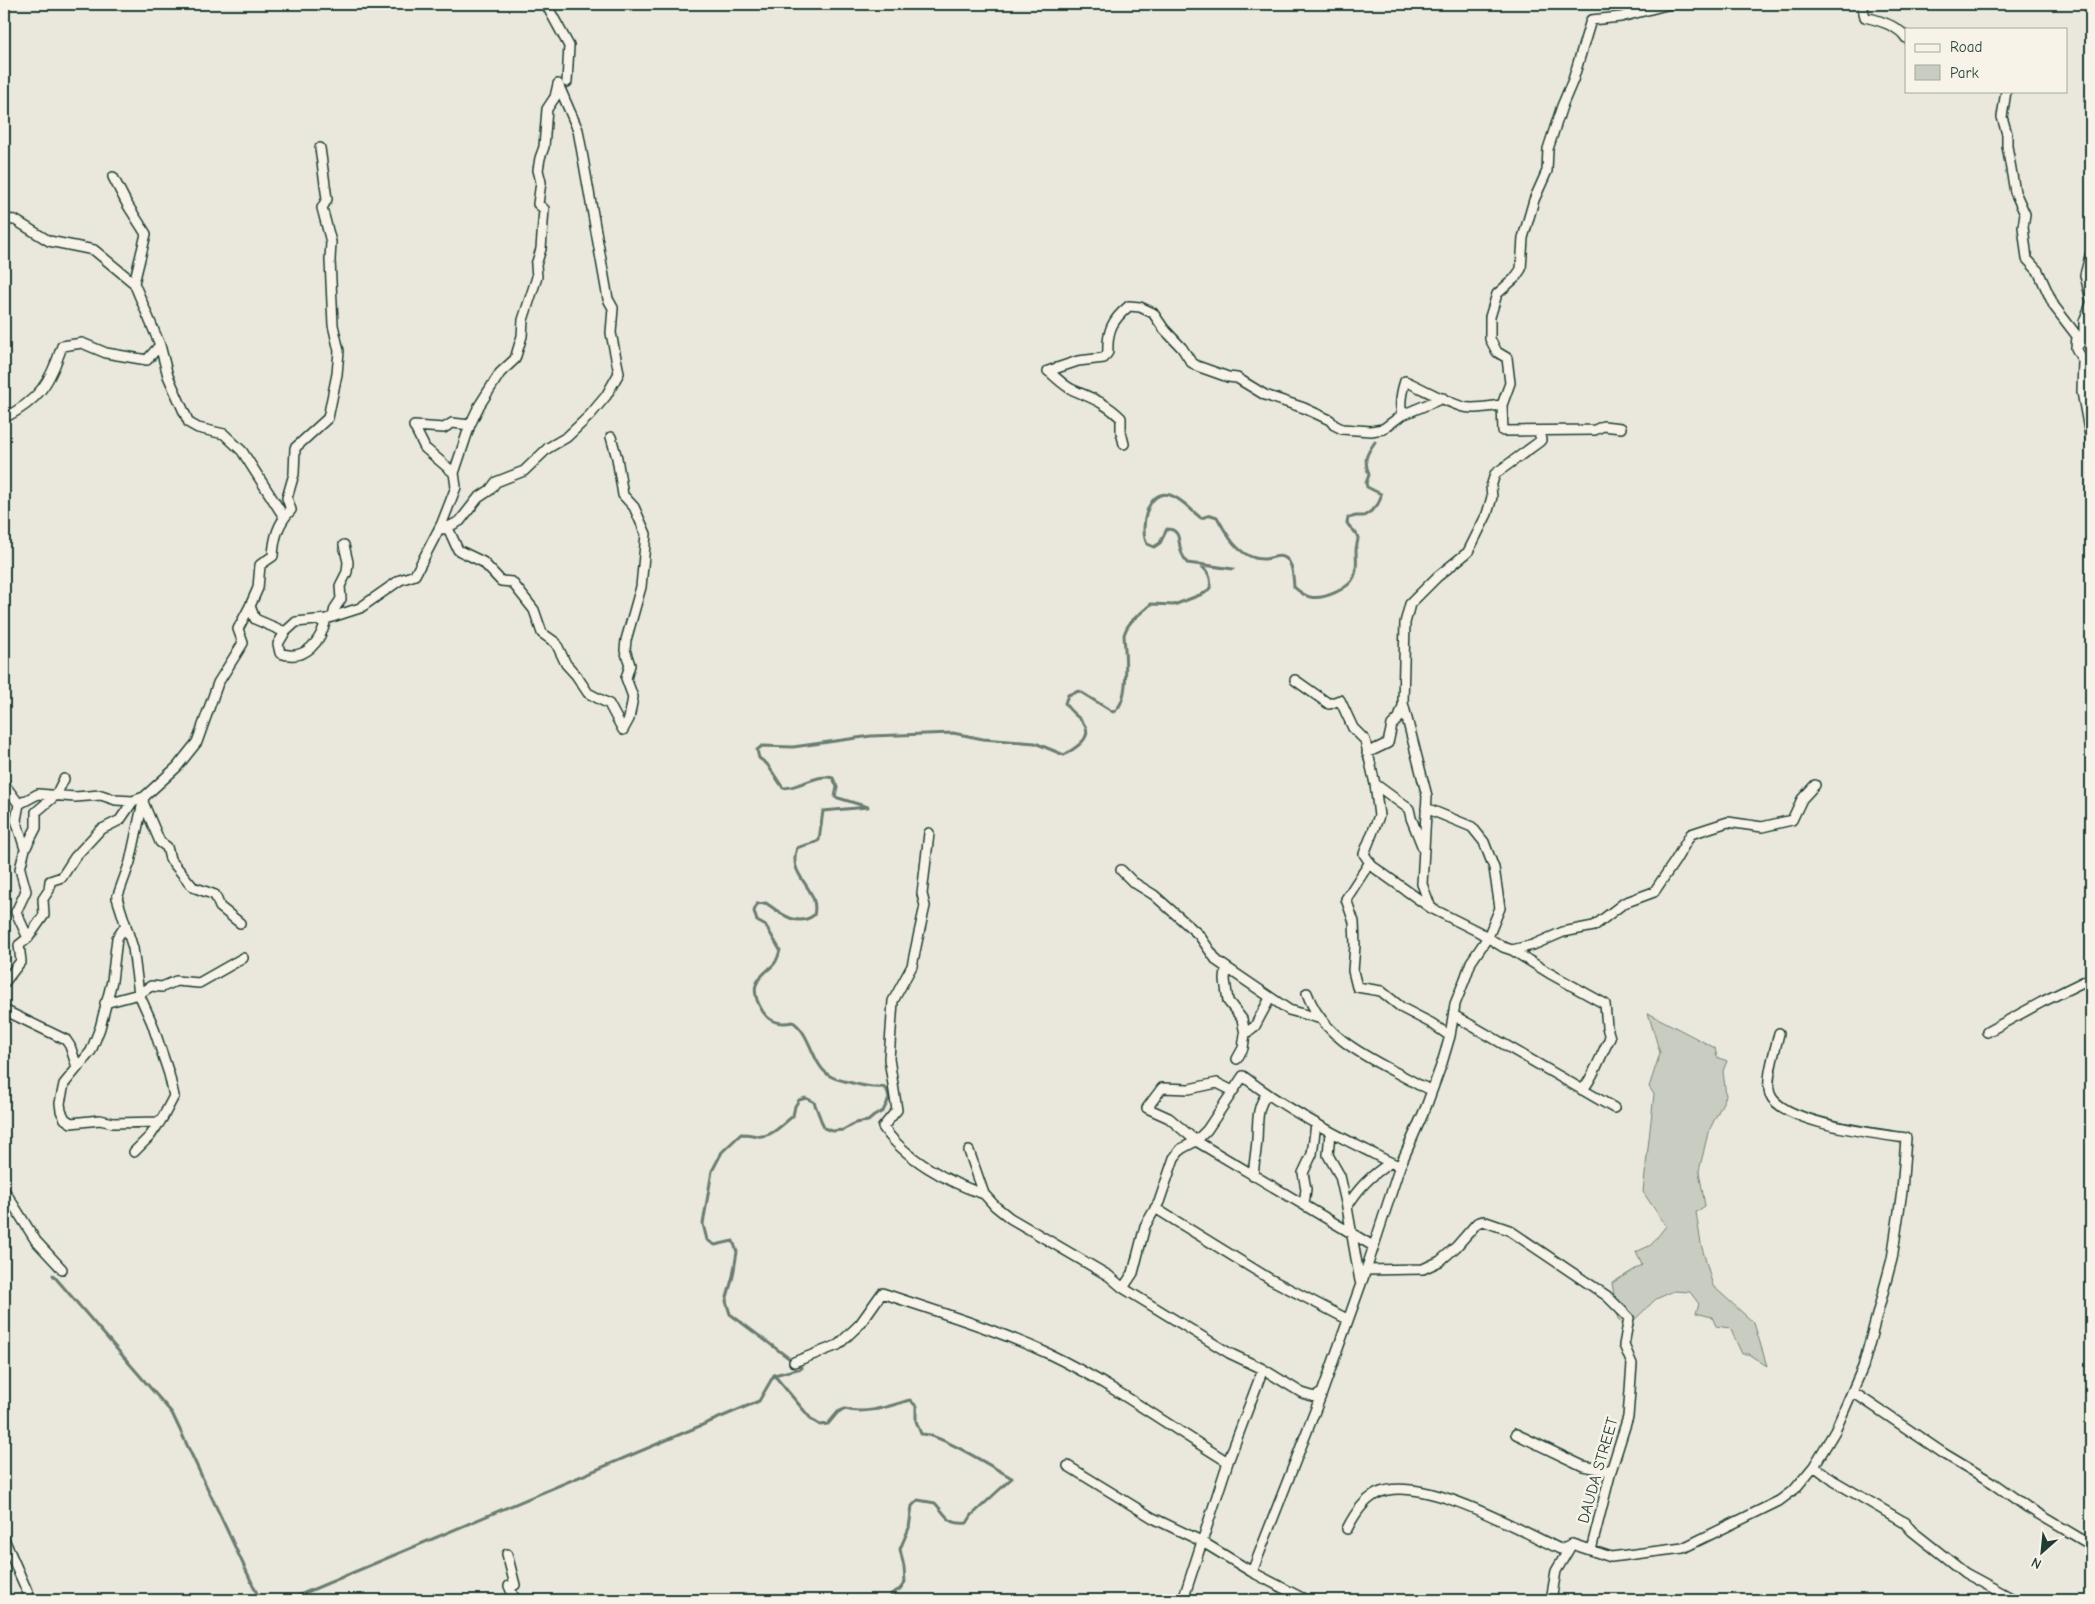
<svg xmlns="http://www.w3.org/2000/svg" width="2095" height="1604" font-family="'Comic Neue',sans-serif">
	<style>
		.green { fill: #c8ccc1; stroke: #74847a }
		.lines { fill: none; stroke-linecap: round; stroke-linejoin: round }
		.stream { stroke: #6a7c72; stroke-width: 3 }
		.street-casing { stroke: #1f3d34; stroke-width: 12 }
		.street { stroke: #f7f3e8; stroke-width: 9 }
		.labels { text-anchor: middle; stroke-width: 5; stroke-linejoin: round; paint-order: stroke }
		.street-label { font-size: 16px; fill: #1f3d34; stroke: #f7f3e8 }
	</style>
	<rect width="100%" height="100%" fill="#eae8dd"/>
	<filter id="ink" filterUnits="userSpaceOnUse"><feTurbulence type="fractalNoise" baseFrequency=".02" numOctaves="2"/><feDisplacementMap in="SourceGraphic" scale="10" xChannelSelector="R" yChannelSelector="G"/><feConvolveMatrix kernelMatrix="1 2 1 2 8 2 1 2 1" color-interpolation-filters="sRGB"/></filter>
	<g filter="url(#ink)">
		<path class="green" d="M1648 1013 1715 1048 1717 1057 1727 1061 1723 1071 1726 1096 1708 1133 1699 1171 1705 1206 1696 1212 1701 1244 1713 1286 1754 1323 1767 1366 1748 1354H1742L1730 1328 1716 1326 1712 1317 1696 1313 1699 1304 1690 1292 1674 1291 1656 1299 1627 1327 1618 1319 1612 1283 1642 1265 1636 1252 1651 1245 1666 1226 1643 1192 1654 1094 1649 1087 1660 1053Z"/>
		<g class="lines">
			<path class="stream" d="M53 1275 172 1413 260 1600
				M288 1600 759 1401 774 1375
				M892 1600 891 1594 900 1589 905 1582 904 1567 900 1549 909 1528 912 1506 918 1500 935 1503C947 1516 948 1525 967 1523L972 1515 1012 1478C994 1468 938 1433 921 1434L916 1421V1406L910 1400C889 1406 866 1415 845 1409L838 1412 828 1424 820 1425 812 1420 774 1375 802 1368 730 1314 726 1301 733 1276 737 1252 733 1241 715 1245 707 1240 703 1224 712 1171 722 1152 741 1134C748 1134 752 1135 758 1136 771 1138 784 1123 793 1116L795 1106 799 1100 806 1098 814 1102 824 1128 832 1131 843 1130 855 1123 868 1121 874 1116 883 1111 889 1099 887 1090 883 1087C872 1088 863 1086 852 1083 845 1081 837 1080 830 1076 812 1065 811 1034 793 1022 773 1026 764 1018 757 1000 756 995 754 990 756 985 759 975 768 971 774 964 777 961 779 954 780 950L766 926 757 921 754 911 757 904 766 903C780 913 797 928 814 915 821 888 786 877 797 848 805 844 812 845 819 840L823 811 868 807 835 797 837 787 833 778C817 773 800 788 783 788L767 764 759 758 757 750 762 746 793 747 871 736 953 733 983 739 1035 743 1064 755C1074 749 1094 738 1084 724 1079 716 1069 712 1065 703L1068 695 1079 691 1113 712C1131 703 1125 652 1124 635 1128 620 1141 614 1151 604L1174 605 1205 593 1210 588C1212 577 1208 571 1199 564L1233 569 1187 563C1185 559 1182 555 1181 551 1178 542 1181 529 1167 529L1160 543 1154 547 1147 544C1139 529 1147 488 1170 495 1183 499 1190 510 1201 518L1211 515 1217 517C1226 533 1236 553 1255 558 1263 560 1267 559 1274 557 1293 552 1293 574 1294 587 1299 591 1304 596 1310 597 1323 600 1349 589 1354 577 1358 568 1356 559 1356 550 1356 546 1358 542 1358 538 1357 531 1350 529 1347 523L1348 518 1356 516H1364C1373 510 1380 506 1381 494L1367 487 1366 483 1369 475C1364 459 1365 456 1375 442"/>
			<defs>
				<path id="street" d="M546 4 569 46 567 82
					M1862 4 1865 17C1878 20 1899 26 1906 38
					M2006 91 2002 117 2007 134V146L2015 192 2025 214 2023 227 2027 259 2038 271 2054 306 2077 336 2076 348
					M113 177 127 204 146 234 134 283
					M4 219 15 220 49 241 94 250 134 283 160 345 168 376 189 423 198 428 224 434 242 451 284 517
					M2091 252 2085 275 2091 300
					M2091 304 2084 321V338L2076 348 2083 361 2082 392 2091 441
					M1443 398 1402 415C1399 403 1401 393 1405 381 1424 389 1443 401 1463 407 1474 410 1491 406 1502 405L1510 383 1507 358 1497 352 1490 339V317L1497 294 1515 278 1521 269 1523 238 1534 200 1547 171 1548 149 1562 106 1573 80 1591 20 1621 17 1670 4
					M1502 405 1503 431 1595 430 1603 426 1621 428
					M4 418C39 400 50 383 62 346L82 343 106 353 147 360 160 345
					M1124 444 1121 432V418C1106 403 1092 398 1073 390 1064 386 1056 377 1048 371L1078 361 1104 358 1108 352C1107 331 1112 320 1129 306L1140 307 1153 313 1164 329 1182 348 1191 362 1197 366 1228 377 1237 378 1265 395 1304 408 1330 420 1334 425 1342 429 1371 431 1383 429 1402 415
					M454 473 425 448 414 426 444 428 452 423 470 425
					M442 523 448 528 458 550 483 562 501 581 512 582 534 610 542 633 556 643 566 664 576 675 588 693 609 704 623 730 629 719 633 697 626 678 630 665 625 650 626 640 641 587 646 534 634 507 623 495 617 458 611 437
					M444 529 460 521 478 498 490 490 496 482 524 471 548 448 567 437 590 415 606 396 619 373 611 333 613 308 608 299 578 130 558 84
					M250 606 258 588 260 565 273 556C274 538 278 523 291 510L287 498 294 474 295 448 328 418 337 374 339 351 333 325 330 260 331 242 322 208 327 199 320 148
					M333 616 335 608 341 599 340 586 347 572 348 562 344 545
					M326 619C321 642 305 662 280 653L278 644 285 632 296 622 326 619 360 608 400 580 415 575 442 523 456 487 454 473 470 425 479 406 500 373 515 359 522 336 523 320 537 277 536 265 541 249 544 209 538 204 541 182 538 170 540 158 544 147 547 109 555 97 558 84
					M1295 680 1329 704 1340 700 1353 728 1365 740 1375 784 1409 809 1411 818 1423 848
					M1367 753 1388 743 1392 725 1399 718 1403 706
					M4 784 19 804 38 794 75 797 101 795 116 800 133 801
					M1375 784 1379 816 1364 854 1372 866 1431 908 1479 932 1503 947 1512 950 1549 973 1605 1004 1607 1027 1610 1038C1602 1052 1592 1081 1582 1090
					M143 802 160 842 167 847 170 859 193 887 215 895 220 907 240 923
					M19 804 16 820 25 849
					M929 833 922 894 925 906 917 942 912 966 893 1001 889 1059 897 1110 883 1127C904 1158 949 1183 984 1194
					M1370 862 1346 899 1354 922 1355 945 1353 971 1357 987 1381 991 1402 1008 1431 1023 1450 1036
					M1121 870 1133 882 1154 895 1199 935 1217 961 1289 1010 1318 1018
					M1431 908 1422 884 1427 796 1403 703 1405 623 1410 604 1437 577 1468 552 1487 514 1492 497 1491 487 1495 474 1539 442 1541 440 1539 432
					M126 925 117 938 112 981 100 1028 91 1051 64 1084 60 1103 61 1111 65 1119 71 1123 100 1120 113 1123 160 1122 157 1125
					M28 938 16 912 26 891 20 869 25 849 36 828V812L56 795 64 779
					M1512 950 1533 945 1563 932 1594 926 1624 903 1654 892 1675 861 1691 834 1728 822 1762 827 1792 820 1802 799 1815 785
					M1226 968 1225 980 1228 1001 1242 1019 1245 1034
					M4 983 21 961 19 945 28 938 44 915 43 899 49 890 50 881 62 877 75 857 100 830 120 820 133 801 144 797
					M1307 993C1324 1042 1377 1061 1419 1085L1432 1090
					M105 1003 139 994 151 986 162 987 176 981 199 983 243 958
					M4 1010 66 1040 70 1046 77 1067
					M1455 1016 1614 1108
					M1987 1032 2042 1002 2091 978
					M1237 1059 1243 1048 1245 1034 1255 1026 1270 998
					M1233 1091 1217 1083 1189 1089 1162 1088 1147 1108 1169 1118 1196 1141 1373 1246
					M1330 1132 1328 1155 1340 1176 1347 1207
					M969 1151 984 1194 995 1206 1010 1218 1109 1276 1123 1288 1229 1353 1263 1369 1302 1393 1315 1397 1322 1393
					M134 1152 150 1136 163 1117 174 1096 169 1074 152 1023 139 994 133 948 117 898 130 862 144 797 177 767 197 742 218 683 243 643 238 629 250 606 255 619 285 632
					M1253 1176C1254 1164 1256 1152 1257 1140 1258 1124 1256 1107 1267 1094
					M4 1190 36 1241 62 1269
					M1304 1205 1306 1189 1303 1173 1312 1154 1316 1124
					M1155 1208 1270 1279 1347 1319
					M1366 1270 1423 1269 1440 1261 1456 1247 1477 1223 1483 1221 1509 1230 1607 1296 1629 1318 1624 1345 1632 1364 1628 1417 1611 1471 1591 1550
					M1360 1281 1347 1207C1358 1188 1371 1175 1390 1163
					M1123 1288 1133 1273 1145 1226 1159 1202 1174 1158 1181 1149 1196 1141 1207 1130 1243 1076C1280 1105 1320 1127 1362 1148 1375 1154 1387 1162 1400 1166
					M794 1362 838 1345 860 1324 882 1293C938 1312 995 1329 1049 1354 1112 1384 1169 1426 1228 1462
					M1853 1392 1943 1453 1993 1483 2027 1507 2091 1545
					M1516 1434 1583 1466 1611 1471
					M1068 1466 1153 1518 1201 1541 1252 1572 1306 1600
					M1814 1466 1834 1481 1904 1522 1912 1531 1965 1573 2015 1600
					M1347 1529C1353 1517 1363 1501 1376 1494 1419 1472 1519 1530 1560 1549L1572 1544 1611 1557 1683 1548 1779 1501 1795 1489 1814 1466 1835 1431 1863 1367 1892 1259 1902 1191 1906 1138C1878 1134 1781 1123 1770 1094 1765 1080 1776 1048 1779 1033
					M4 1539 31 1600
					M507 1554 515 1585 509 1586 515 1600
					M1252 1572 1322 1393 1366 1270 1400 1166 1426 1107 1442 1063 1450 1036 1455 1004 1465 979 1471 962 1488 937 1500 908 1494 868 1484 842 1472 827 1426 808
					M1183 1600 1228 1462 1263 1369
					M1551 1600 1556 1571 1572 1544"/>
			</defs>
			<use href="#street" class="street-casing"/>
			<use href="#street" class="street"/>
		</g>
	</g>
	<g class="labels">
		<g class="street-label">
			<text transform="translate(1597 1470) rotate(-74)" y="6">DAUDA STREET</text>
		</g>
	</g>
	<rect width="2095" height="1604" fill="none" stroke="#f7f3e8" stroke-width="20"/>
	<rect x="10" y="10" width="2075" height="1584" fill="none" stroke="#1f3d34" stroke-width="2" filter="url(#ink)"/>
	<rect x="1905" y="28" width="162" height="65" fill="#f7f3e8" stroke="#a1aaa0"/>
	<rect x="1915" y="44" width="25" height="8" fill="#f7f3e8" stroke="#a1aaa0"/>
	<text x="1950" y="52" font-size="15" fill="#1f3d34">Road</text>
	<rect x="1915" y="65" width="25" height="15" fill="#c8ccc1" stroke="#a1aaa0"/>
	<text x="1950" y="78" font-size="15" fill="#1f3d34">Park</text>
	<g transform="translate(2042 1552) rotate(207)" stroke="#f7f3e8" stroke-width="4" paint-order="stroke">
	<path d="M0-4L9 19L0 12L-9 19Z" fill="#1f3d34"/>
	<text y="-8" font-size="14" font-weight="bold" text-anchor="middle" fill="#1f3d34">N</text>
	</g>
</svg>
